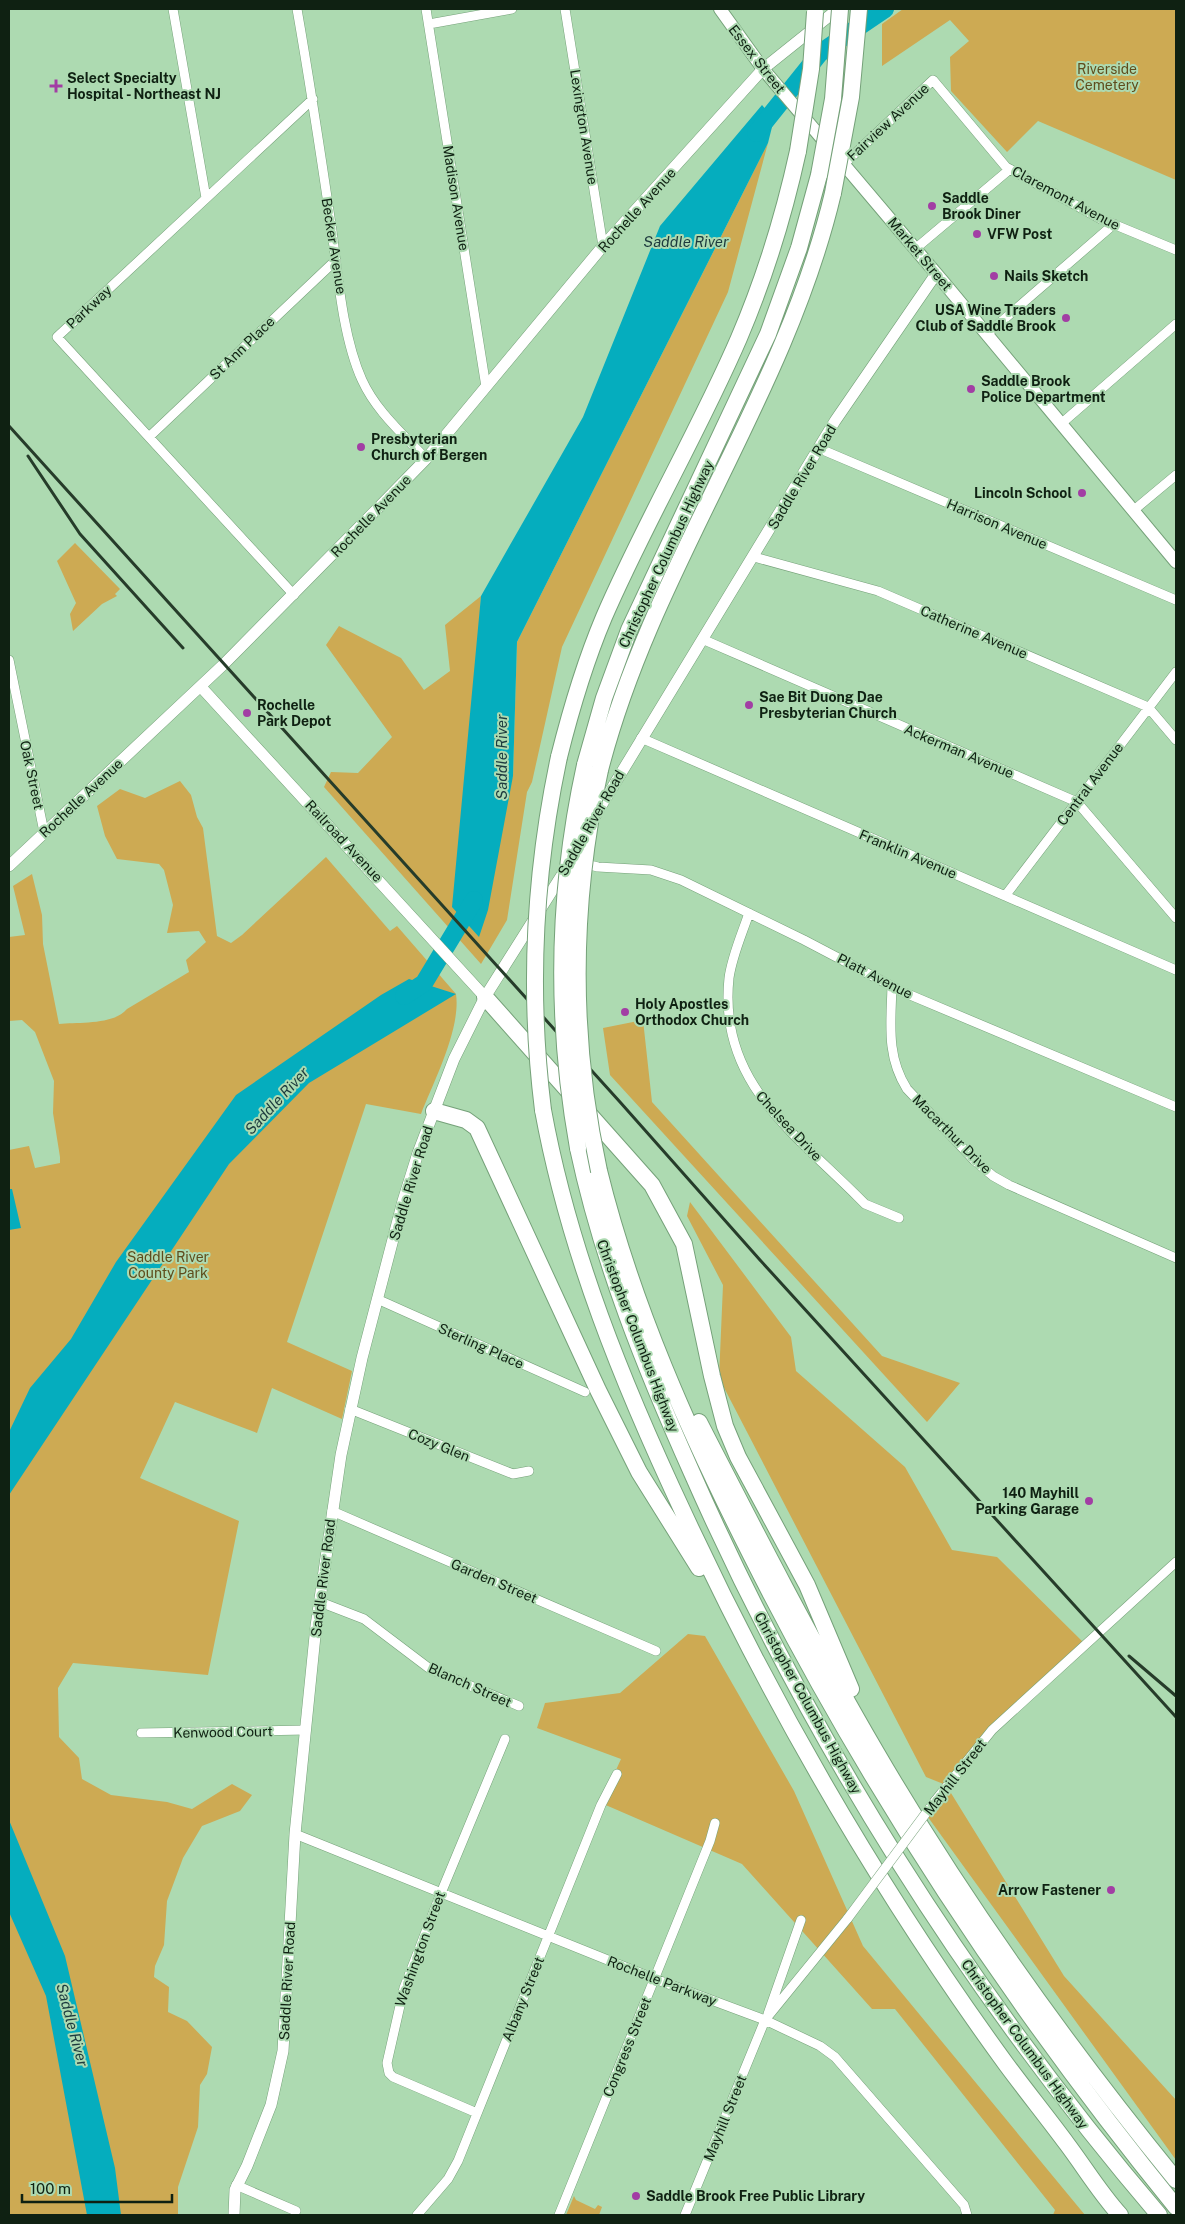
<svg xmlns="http://www.w3.org/2000/svg" width="1185" height="2224" font-family="'Public Sans',sans-serif">
	<style>
		.green { fill: #cdaa53 }
		.water { fill: #05adbe }
		.lines { fill: none; stroke-linecap: round; stroke-linejoin: round }
		.river { stroke: #05adbe; stroke-width: 18 }
		.minor-casing { stroke: #75a179; stroke-width: 10 }
		.tertiary-casing { stroke: #75a179; stroke-width: 12 }
		.secondary-casing { stroke: #75a179; stroke-width: 14 }
		.motorway-casing { stroke: #75a179; stroke-width: 18 }
		.minor { stroke: #fff; stroke-width: 9 }
		.tertiary { stroke: #fff; stroke-width: 11 }
		.secondary { stroke: #fff; stroke-width: 12 }
		.motorway { stroke: #fff; stroke-width: 16 }
		.rail { stroke: #263c2a; stroke-width: 3 }
		.minor-bridge-casing { stroke: #75a179; stroke-width: 10; stroke-linecap: butt }
		.motorway-bridge-casing { stroke: #75a179; stroke-width: 18; stroke-linecap: butt }
		.minor-bridge { stroke: #fff; stroke-width: 9 }
		.motorway-bridge { stroke: #fff; stroke-width: 16 }
		.poi-dot { fill: #a23ea4; stroke: #addab1; stroke-width: 2 }
		.labels { text-anchor: middle; stroke-width: 4; stroke-linejoin: round; paint-order: stroke }
		.street-label { font-size: 14px; fill: #0f2112; stroke: #addab1 }
		.park-label { font-size: 14px; fill: #5f4c1c; stroke: #addab1 }
		.poi-label { font-size: 14px; font-weight: bold; fill: #0f2112; stroke: #addab1; text-anchor: start }
		.water-label { font-size: 15px; font-style: italic; fill: #1d3a3e; stroke: #addab1 }
	</style>
	<rect width="100%" height="100%" fill="#addab1"/>
	<path class="green" d="M903 9H1176V180L1038 121 1007 152 951 91 950 57 969 41 950 20 882 66V24Z
		M768 143 728 292 562 647 532 782 527 792 507 920 481 964 324 787 331 772 358 773 392 737 326 645 339 626 401 658 424 690 450 671 445 625 481 596 464 891 513 776 517 642Z
		M75 543 120 589 115 594 117 596 102 604 73 631 70 614 76 603 57 561Z
		M180 781 191 795 197 817 203 828 217 936 231 943 242 935 326 857 390 931 397 926 456 994C461 1029 434 1081 421 1114L366 1104 287 1342 352 1371 342 1419 272 1388 257 1433 175 1402 140 1478 239 1521 208 1675 73 1663 58 1688 59 1737 79 1758 82 1779 111 1795 167 1802 192 1809 232 1784 252 1795 240 1811 202 1826 183 1858 167 1901 164 1945 155 1966 154 1977 169 1987 168 2012 187 2021 212 2047 207 2074 200 2085 198 2127 178 2187V2215H9V1150L29 1146 35 1168 60 1163V1157L53 1113 54 1081 35 1032 22 1020 9 1021V937L25 935 13 886 32 874 42 915 43 944 59 1024C79 1022 114 1025 127 1009L189 972 186 960 206 942 199 931 167 933 173 905 164 870 159 864 117 859 105 836 97 806 120 789 145 798Z
		M643 1020 652 1102 882 1356 960 1383 927 1422 610 1075 603 1028Z
		M690 1202 791 1337 796 1371 905 1467 952 1550 997 1557 1084 1643 972 1750 946 1785 1064 1976 1176 2100V2160L925 1813 946 1785 926 1777 719 1378 723 1285 687 1216Z
		M688 1634 705 1636 794 1791 863 1946 1085 2215H1053L1055 2210 895 2009H872L742 1864 601 1803 621 1759 537 1728 545 1703 620 1693Z
		M574 2196 576 2200 595 2209 598 2205 602 2207 599 2215H566Z"/>
	<path class="water" d="M762 105 774 119 768 143 517 642 513 776 488 910 479 937 452 907 481 596 583 417 660 226Z
		M409 979 456 994 309 1083 229 1164 9 1495V1432L30 1388 71 1339 116 1262 236 1095 381 995Z
		M9 1189H12L21 1228 9 1230Z
		M9 1820 65 1956 115 2168 121 2215H87L46 1996 9 1912Z"/>
	<g class="lines">
		<path class="river" d="M756 133 820 53 885 9
			M404 996 424 983 474 900"/>
		<defs>
			<path id="minor" d="M173 9 206 198
				M297 9C310 83 321 156 332 231 338 277 343 338 362 380 376 411 403 434 426 459
				M426 9 486 387
				M565 9 603 246
				M429 24 512 9
				M844 164 933 80 1006 167 1101 219 1176 250
				M915 249 1010 169
				M987 334 1114 224
				M1062 423 1176 324
				M149 437 336 260
				M818 448 1176 600
				M1134 510 1176 475
				M754 557 878 591 1148 707 1176 740
				M294 595 57 337 313 99
				M702 639 1077 802 1176 918
				M9 660 44 832
				M641 738 1176 970
				M581 863 598 867 651 870 681 880 804 940 903 992 1176 1107
				M1005 896 1176 672
				M749 913C742 934 732 956 729 978 718 1081 793 1132 858 1197L865 1204 899 1218
				M892 986C891 1023 886 1056 907 1089L974 1160 993 1176 1009 1185 1176 1258
				M377 1299 585 1392
				M350 1409 513 1474 529 1471
				M332 1511 656 1651
				M320 1602 364 1619 430 1669 519 1706
				M141 1733 306 1730
				M935 1801 992 1730 1176 1562
				M295 1834 655 1979 765 2020 820 2046 835 2057 964 2205 967 2215
				M768 2014 801 1920
				M477 2113 393 2077 389 2073 387 2063 404 1988 441 1893 505 1739
				M236 2185 296 2211
				M417 2215 448 2179 458 2161 601 1805 617 1774
				M559 2215 710 1841 715 1823
				M685 2215 765 2020 848 1918"/>
			<path id="tertiary" d="M201 687 485 997
				M595 816 835 421 936 274
				M9 866 224 664 381 505 426 459 603 246 763 69 838 9
				M234 2215 235 2190 247 2166 271 2105 283 2051 295 1834 316 1626 341 1455 362 1358 403 1201 418 1153 454 1059 485 997 567 867"/>
			<path id="secondary" d="M720 9 763 69 945 284 1176 562"/>
			<path id="motorway" d="M559 757C571 709 585 662 604 617 645 522 698 433 739 338 765 277 784 215 798 151
				M585 765 604 698 629 630 768 334 799 248 819 175
				M600 770C652 567 785 397 833 193
				M485 997 652 1185 684 1244 712 1376 725 1426 738 1457 807 1585 851 1689
				M543 1110C569 1252 623 1384 684 1514 774 1708 880 1891 1006 2064 1026 2091 1047 2117 1067 2144 1085 2168 1100 2193 1120 2215
				M434 1111 466 1120 477 1128 598 1390 639 1472 699 1568
				M578 1148C602 1261 645 1368 692 1473 810 1741 969 1992 1159 2215
				M599 1171C632 1305 689 1432 751 1555 868 1788 1012 2005 1176 2207
				M699 1422C756 1533 813 1644 876 1752 964 1903 1066 2045 1176 2180"/>
		</defs>
		<use href="#minor" class="minor-casing"/>
		<use href="#tertiary" class="tertiary-casing"/>
		<use href="#secondary" class="secondary-casing"/>
		<use href="#motorway" class="motorway-casing"/>
		<use href="#minor" class="minor"/>
		<use href="#tertiary" class="tertiary"/>
		<use href="#secondary" class="secondary"/>
		<use href="#motorway" class="motorway"/>
		<path class="rail" d="M9 426 620 1102 760 1260 1176 1717
			M28 456 80 534 183 648
			M1129 1656 1176 1696"/>
		<defs>
			<path id="minor-bridge" d="M848 1918 935 1801"/>
			<path id="motorway-bridge" d="M798 151 811 69 815 12
				M819 175 833 99 840 9
				M833 193 851 97 859 9
				M543 1110C528 990 534 874 559 757
				M578 1148C555 1020 557 892 585 765
				M599 1171C570 1038 571 903 600 770"/>
		</defs>
		<use href="#minor-bridge" class="minor-bridge-casing"/>
		<use href="#motorway-bridge" class="motorway-bridge-casing"/>
		<use href="#minor-bridge" class="minor-bridge"/>
		<use href="#motorway-bridge" class="motorway-bridge"/>
	</g>
	<g class="poi-dot">
		<path d="M53.5 78.5h5v5h5v5h-5v5h-5v-5h-5v-5h5z"/>
		<circle cx="932" cy="206" r="5"/>
		<circle cx="977" cy="234" r="5"/>
		<circle cx="994" cy="276" r="5"/>
		<circle cx="1066" cy="318" r="5"/>
		<circle cx="971" cy="389" r="5"/>
		<circle cx="361" cy="447" r="5"/>
		<circle cx="1082" cy="493" r="5"/>
		<circle cx="749" cy="705" r="5"/>
		<circle cx="247" cy="713" r="5"/>
		<circle cx="625" cy="1012" r="5"/>
		<circle cx="1089" cy="1501" r="5"/>
		<circle cx="1111" cy="1890" r="5"/>
		<circle cx="636" cy="2196" r="5"/>
	</g>
	<g class="labels">
		<g class="street-label">
			<text transform="translate(757 59) rotate(52)" y="5">Essex Street</text>
			<text transform="translate(888 122) rotate(-43)" y="5">Fairview Avenue</text>
			<text transform="translate(584 127) rotate(81)" y="5">Lexington Avenue</text>
			<text transform="translate(456 198) rotate(81)" y="5">Madison Avenue</text>
			<text transform="translate(1066 198) rotate(28)" y="5">Claremont Avenue</text>
			<text transform="translate(637 210) rotate(-48)" y="5">Rochelle Avenue</text>
			<text transform="translate(334 246) rotate(81)" y="5">Becker Avenue</text>
			<text transform="translate(920 254) rotate(50)" y="5">Market Street</text>
			<text transform="translate(89 307) rotate(-43)" y="5">Parkway</text>
			<text transform="translate(242 348) rotate(-44)" y="5">St Ann Place</text>
			<text transform="translate(802 477) rotate(-59)" y="5">Saddle River Road</text>
			<text transform="translate(371 516) rotate(-46)" y="5">Rochelle Avenue</text>
			<text transform="translate(997 524) rotate(23)" y="5">Harrison Avenue</text>
			<text transform="translate(666 554) rotate(-65)" y="5">Christopher Columbus Highway</text>
			<text transform="translate(974 632) rotate(23)" y="5">Catherine Avenue</text>
			<text transform="translate(959 751) rotate(23)" y="5">Ackerman Avenue</text>
			<text transform="translate(32 775) rotate(78)" y="5">Oak Street</text>
			<text transform="translate(1090 784) rotate(-53)" y="5">Central Avenue</text>
			<text transform="translate(81 798) rotate(-43)" y="5">Rochelle Avenue</text>
			<text transform="translate(591 823) rotate(-60)" y="5">Saddle River Road</text>
			<text transform="translate(344 841) rotate(47)" y="5">Railroad Avenue</text>
			<text transform="translate(908 854) rotate(23)" y="5">Franklin Avenue</text>
			<text transform="translate(875 976) rotate(27)" y="5">Platt Avenue</text>
			<text transform="translate(789 1126) rotate(47)" y="5">Chelsea Drive</text>
			<text transform="translate(952 1134) rotate(45)" y="5">Macarthur Drive</text>
			<text transform="translate(411 1183) rotate(-73)" y="5">Saddle River Road</text>
			<text transform="translate(638 1336) rotate(69)" y="5">Christopher Columbus Highway</text>
			<text transform="translate(481 1346) rotate(24)" y="5">Sterling Place</text>
			<text transform="translate(439 1445) rotate(22)" y="5">Cozy Glen</text>
			<text transform="translate(323 1578) rotate(-83)" y="5">Saddle River Road</text>
			<text transform="translate(494 1581) rotate(23)" y="5">Garden Street</text>
			<text transform="translate(470 1685) rotate(24)" y="5">Blanch Street</text>
			<text transform="translate(808 1703) rotate(61)" y="5">Christopher Columbus Highway</text>
			<text transform="translate(223 1732) rotate(-1)" y="5">Kenwood Court</text>
			<text transform="translate(955 1777) rotate(-52)" y="5">Mayhill Street</text>
			<text transform="translate(420 1949) rotate(-70)" y="5">Washington Street</text>
			<text transform="translate(287 1981) rotate(-87)" y="5">Saddle River Road</text>
			<text transform="translate(662 1981) rotate(21)" y="5">Rochelle Parkway</text>
			<text transform="translate(523 1999) rotate(-68)" y="5">Albany Street</text>
			<text transform="translate(1025 2044) rotate(54)" y="5">Christopher Columbus Highway</text>
			<text transform="translate(627 2047) rotate(-68)" y="5">Congress Street</text>
			<text transform="translate(725 2118) rotate(-68)" y="5">Mayhill Street</text>
		</g>
		<g class="park-label">
			<text x="1107" y="74">Riverside<tspan x="1107" dy="16">Cemetery</tspan></text>
			<text x="168" y="1262">Saddle River<tspan x="168" dy="16">County Park</tspan></text>
		</g>
		<g class="poi-label">
			<text x="67" y="83">Select Specialty<tspan x="67" dy="16">Hospital - Northeast NJ</tspan></text>
			<text x="942" y="203">Saddle<tspan x="942" dy="16">Brook Diner</tspan></text>
			<text x="987" y="239">VFW Post</text>
			<text x="1004" y="281">Nails Sketch</text>
			<text x="1056" y="315" text-anchor="end">USA Wine Traders<tspan x="1056" dy="16">Club of Saddle Brook</tspan></text>
			<text x="981" y="386">Saddle Brook<tspan x="981" dy="16">Police Department</tspan></text>
			<text x="371" y="444">Presbyterian<tspan x="371" dy="16">Church of Bergen</tspan></text>
			<text x="1072" y="498" text-anchor="end">Lincoln School</text>
			<text x="759" y="702">Sae Bit Duong Dae<tspan x="759" dy="16">Presbyterian Church</tspan></text>
			<text x="257" y="710">Rochelle<tspan x="257" dy="16">Park Depot</tspan></text>
			<text x="635" y="1009">Holy Apostles<tspan x="635" dy="16">Orthodox Church</tspan></text>
			<text x="1079" y="1498" text-anchor="end">140 Mayhill<tspan x="1079" dy="16">Parking Garage</tspan></text>
			<text x="1101" y="1895" text-anchor="end">Arrow Fastener</text>
			<text x="646" y="2201">Saddle Brook Free Public Library</text>
		</g>
		<g class="water-label">
			<text x="686" y="247">Saddle River</text>
			<text transform="translate(502 757) rotate(-90)" y="5">Saddle River</text>
			<text transform="translate(277 1101) rotate(-47)" y="5">Saddle River</text>
			<text transform="translate(72 2025) rotate(75)" y="5">Saddle River</text>
		</g>
	</g>
	<rect width="1185" height="2224" fill="none" stroke="#0f2112" stroke-width="20"/>
	<path d="M22 2194v8h150v-8" fill="none" stroke="#0f2112" stroke-width="2.5"/>
	<text x="30" y="2194" font-size="15" fill="#0f2112" stroke="#addab1" stroke-width="4" paint-order="stroke">100 m</text>
</svg>
